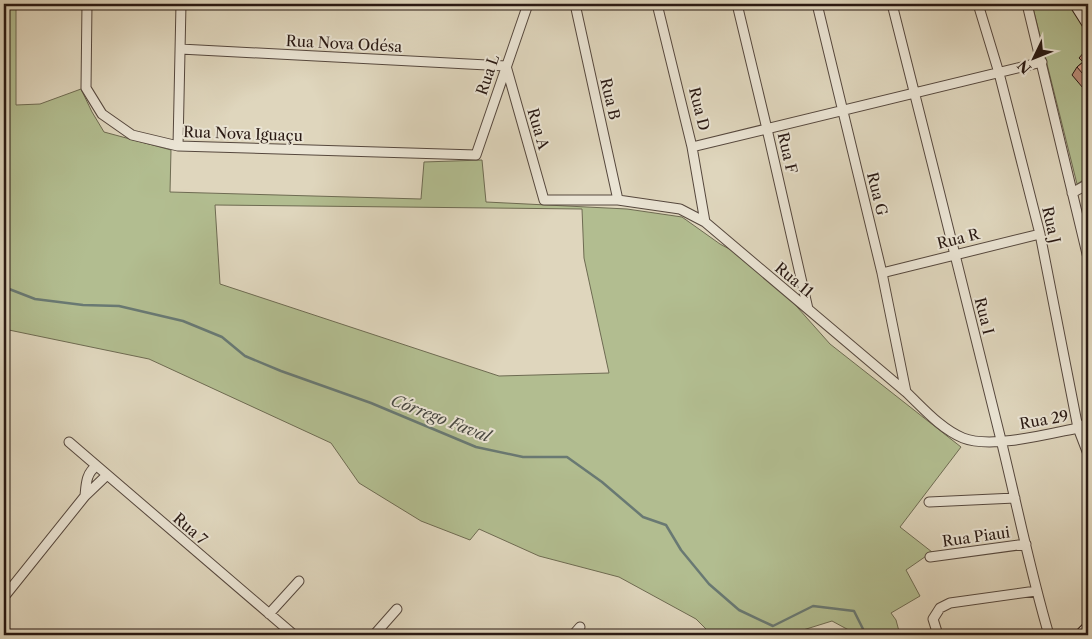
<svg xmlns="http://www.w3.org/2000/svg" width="1092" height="639" font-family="'Libre Caslon Text',serif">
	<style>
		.green { fill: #b2bd90; stroke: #6e6b52; fill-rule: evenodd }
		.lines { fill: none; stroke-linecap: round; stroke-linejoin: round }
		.stream { stroke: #697973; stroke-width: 2.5 }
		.street-casing { stroke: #56483e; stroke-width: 11 }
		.secondary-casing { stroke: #291913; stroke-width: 14 }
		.street { stroke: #eae4d4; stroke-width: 9 }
		.secondary { stroke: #eae4d4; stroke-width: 12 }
		.wall { fill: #b98b77; stroke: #291913 }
		.building { fill: #d7a28a; stroke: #291913 }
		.labels { text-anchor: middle; stroke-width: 4; stroke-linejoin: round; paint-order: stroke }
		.street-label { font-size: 15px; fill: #291913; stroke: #eae4d4 }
		.water-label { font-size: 16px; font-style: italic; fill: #494943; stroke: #eae4d4 }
	</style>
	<rect width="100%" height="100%" fill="#dfd6bd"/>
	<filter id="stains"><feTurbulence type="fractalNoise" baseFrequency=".004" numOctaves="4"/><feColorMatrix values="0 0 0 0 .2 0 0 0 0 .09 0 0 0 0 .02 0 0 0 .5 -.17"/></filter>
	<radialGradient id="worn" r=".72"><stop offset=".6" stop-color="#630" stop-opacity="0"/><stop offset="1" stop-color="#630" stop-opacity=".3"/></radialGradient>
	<path class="green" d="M4 4H16V105L40 104 81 89 92 112 104 132 171 150 170 192 421 199 424 162 482 160 486 202 627 209 682 217 720 244 733 251 782 290 830 344 961 447 900 527 932 552 906 570 920 596 891 613 896 620 900 635H858L832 621 787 635H712L696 619 619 577 539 556 479 529 470 540 421 521 359 483 331 443 149 359 4 329ZM215 205 582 209 584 258 609 373 499 376 220 284Z
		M1032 4H1073L1088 28V177L1077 184Z"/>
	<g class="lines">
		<path class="stream" d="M4 287 35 299 83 305 119 306 183 321 222 337 245 356 281 371 371 403 476 447 523 457H567L602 482 643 517 666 525 681 550 709 584 739 610 773 626 813 606 854 611 866 635"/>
		<defs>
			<path id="street" d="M87 4 86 88 102 114 132 135 178 146 476 155 528 4
				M575 4 618 200
				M657 4 692 147 705 222
				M737 4 767 129 808 309
				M817 4 882 273 906 392
				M892 4C929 149 965 295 1001 440 1017 505 1030 571 1049 635
				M978 4 999 73 1040 234 1078 428 1088 454
				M1027 4 1088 258
				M180 49 506 66
				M506 66 544 200H618L680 209 705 222 906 392C923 408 941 429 963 438 991 449 1048 434 1078 428L1088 422
				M178 146 181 4
				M692 147 1042 62
				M1072 193 1088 184
				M882 273 1040 234
				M69 442 294 635
				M85 496C86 485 86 472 97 466
				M929 502 1015 498
				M930 557 1026 544
				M4 597 85 496 107 475
				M269 614 299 581
				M374 635 397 609
				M573 635 580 627
				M938 635 933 619 940 608 950 603 1036 591"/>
			<path id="secondary" d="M1076 4 1088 23
				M1081 635 1088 628"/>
		</defs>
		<use href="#street" class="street-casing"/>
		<use href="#secondary" class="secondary-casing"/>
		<use href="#street" class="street"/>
		<use href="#secondary" class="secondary"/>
	</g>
	<path class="wall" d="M1088 48V83L1083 88 1072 75 1077 67 1083 62 1079 58 1085 51Z"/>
	<path class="building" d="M1088 48V55L1085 51Z
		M1088 58V80L1077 67Z"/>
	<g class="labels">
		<g class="street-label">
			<text transform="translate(344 44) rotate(3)" y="5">Rua Nova Odésa</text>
			<text transform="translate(488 75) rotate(-71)" y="5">Rua L</text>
			<text transform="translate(610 99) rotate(77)" y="5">Rua B</text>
			<text transform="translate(699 109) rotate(76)" y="5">Rua D</text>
			<text transform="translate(538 129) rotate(74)" y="5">Rua A</text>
			<text transform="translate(243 134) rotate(2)" y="5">Rua Nova Iguaçu</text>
			<text transform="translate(787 153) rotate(77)" y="5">Rua F</text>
			<text transform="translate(877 194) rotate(76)" y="5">Rua G</text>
			<text transform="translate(1051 225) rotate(77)" y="5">Rua J</text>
			<text transform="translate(958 239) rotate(-14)" y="5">Rua R</text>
			<text transform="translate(794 280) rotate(40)" y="5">Rua 11</text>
			<text transform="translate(984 316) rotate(76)" y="5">Rua I</text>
			<text transform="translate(1044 420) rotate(-10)" y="5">Rua 29</text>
			<text transform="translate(190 529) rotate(41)" y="5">Rua 7</text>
			<text transform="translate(976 537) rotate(-8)" y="5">Rua Piaui</text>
		</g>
		<g class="water-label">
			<text transform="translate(441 418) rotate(21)" y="6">Córrego Faval</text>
		</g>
	</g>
	<rect width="1092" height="639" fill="none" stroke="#dfd6bd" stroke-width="20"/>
	<rect x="5" y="5" width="1082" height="629" fill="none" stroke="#291913" stroke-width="2.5"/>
	<rect x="10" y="10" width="1072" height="619" fill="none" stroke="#291913"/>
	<g transform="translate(1034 58) rotate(227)" stroke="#eae4d4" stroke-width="4" paint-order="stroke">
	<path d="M0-4L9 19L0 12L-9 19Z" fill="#291913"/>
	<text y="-8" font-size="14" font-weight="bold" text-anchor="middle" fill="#291913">N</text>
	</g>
	<rect width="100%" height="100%" filter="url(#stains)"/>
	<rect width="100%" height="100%" fill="url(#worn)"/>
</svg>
